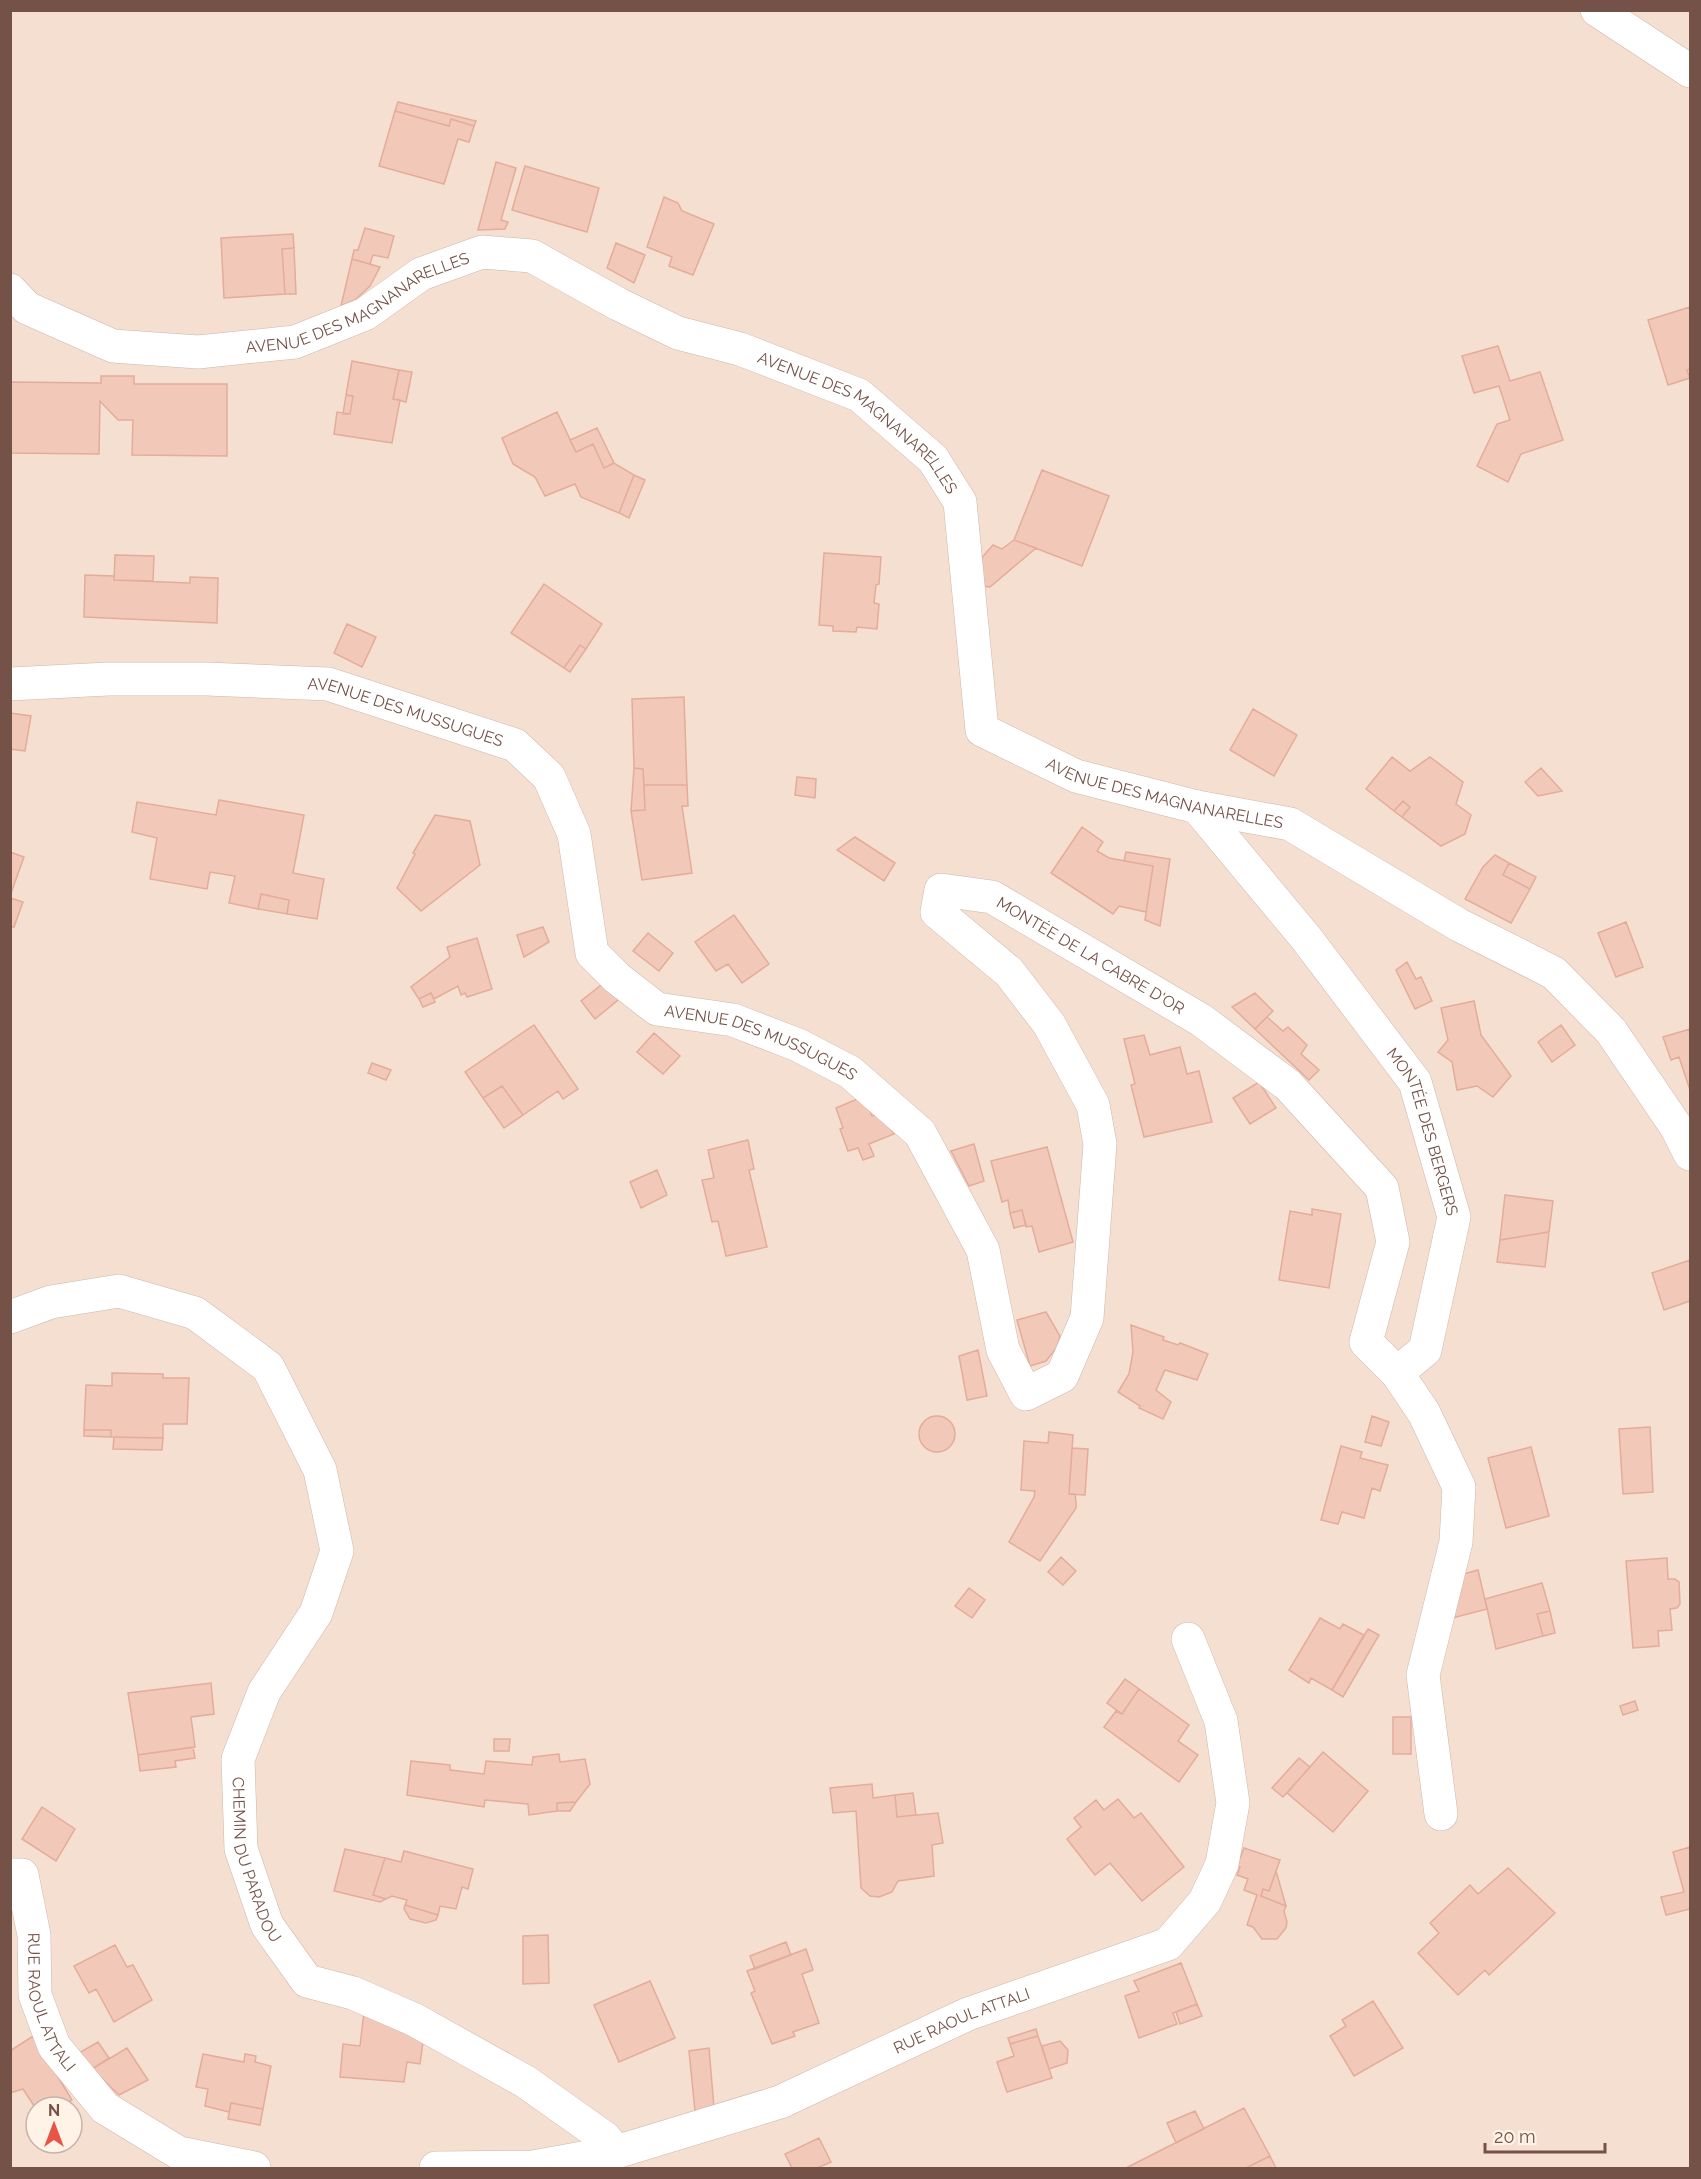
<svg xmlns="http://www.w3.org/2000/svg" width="1701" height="2179" font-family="Raleway,sans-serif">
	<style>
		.residential { fill: #f4dfd0; fill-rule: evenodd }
		.building { fill: #f2c8b9; stroke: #e4ac9a; stroke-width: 1.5 }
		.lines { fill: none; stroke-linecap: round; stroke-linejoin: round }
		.street-casing { stroke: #cfb7ac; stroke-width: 34 }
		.street { stroke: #fff; stroke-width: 33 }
		.labels { text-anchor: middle; stroke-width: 4.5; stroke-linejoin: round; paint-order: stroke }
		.street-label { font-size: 16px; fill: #745248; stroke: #fff3e8 }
	</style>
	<rect width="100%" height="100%" fill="#fceee2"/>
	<path class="residential" d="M11 11H1690V2168H11ZM36 2107H72V2143H36Z"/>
	<path class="building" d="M398 102 476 121 474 126 451 119 449 126 395 111Z
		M395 111 449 126 451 119 474 126 469 142 458 139 444 184 379 166Z
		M496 162 516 168 501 220 508 222 505 229 478 230Z
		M525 166 599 188 587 232 512 210Z
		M664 197 678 203 682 211 714 224 693 275 669 266 672 257 647 247Z
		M365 228 394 236 388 258 373 255 370 264 352 259 354 250H358Z
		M293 234 294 248 282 249 285 294 224 298 221 238Z
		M616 243 645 255 634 283 607 268Z
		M294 248 296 294H285L282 249Z
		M352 259 380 267 370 286 355 300 341 306Z
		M1690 307V369L1687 370 1690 378 1668 385 1648 320Z
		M1498 346 1510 381 1540 372 1563 440 1521 454 1508 482 1477 466 1497 424 1510 420 1499 386 1474 393 1462 356Z
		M352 361 399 370 393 399 400 400 392 443 334 434 337 412 350 414 353 396 346 395Z
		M399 370 412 372 406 402 393 399Z
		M101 376H134V384H227V456L132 455 133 420H118L100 401 99 454 10 453V382L101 383Z
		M346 395 353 396 350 414H343Z
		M557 412 576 452 593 444 604 468 614 463 634 475 619 513 581 497 575 484 545 496 535 477 513 464 502 438Z
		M597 428 614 463 604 468 593 444 576 452 570 440Z
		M1042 470 1109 496 1082 566 1014 540Z
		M634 475 645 480 629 518 619 513Z
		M1014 540 1036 548 990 587 982 586 979 561 993 545 1002 549Z
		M824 553 881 557 879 584 876 585 874 603 879 604 877 629 857 627 856 632 833 631V626L819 625Z
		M115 555 154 556 153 581 114 580Z
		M85 575 114 576V580L190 583V577L218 578 217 623 84 617Z
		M544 584 602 624 586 649 580 645 564 668 511 633Z
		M347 624 376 637 362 667 334 653Z
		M580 645 586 649 570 672 564 668Z
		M684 697 687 785H644L643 769 634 768 632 699Z
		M1253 709 1297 735 1274 776 1230 750Z
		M10 713 31 716 25 751 10 749Z
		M1392 757 1410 771 1430 757 1463 782 1456 804 1471 815 1465 834 1441 846 1402 817 1410 807 1403 801 1394 811 1366 789Z
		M634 768 643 769 645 810 631 811Z
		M1541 768 1562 791 1538 796 1525 782Z
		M797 777 816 779 815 798 795 795Z
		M644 785H687L688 806H682L692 873 642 880 631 811 645 810Z
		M219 800 304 815 293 873 324 879 317 919 287 914 289 900 261 894 258 909 229 903 235 876 210 872 207 889 150 879 157 838 132 832 137 802 216 815Z
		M1403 801 1410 807 1402 817 1394 811Z
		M435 815 470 821 480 865 421 911 397 888 415 854 413 853Z
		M1082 827 1103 842 1097 851 1109 858 1153 866 1146 912 1119 906 1113 914 1051 873Z
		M855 837 895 863 884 881 837 850Z
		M10 852 24 857 10 896Z
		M1126 852 1170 859 1160 926 1145 920 1153 866 1124 861Z
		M1495 855 1509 863 1503 875 1530 889 1511 923 1465 899 1483 867Z
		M1509 863 1536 877 1530 889 1503 875Z
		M261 894 289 900 287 914 258 909Z
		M10 898 23 902 14 927 10 926Z
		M734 915 769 964 742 983 728 964 716 971 695 942Z
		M1626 922 1643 967 1616 977 1598 933Z
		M543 927 549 942 524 957 517 935Z
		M648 933 673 953 659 971 633 951Z
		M477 938 492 989 467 997 465 993 461 995 458 986 434 999 431 993 419 999 411 987 450 957 447 947Z
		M1407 962 1416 979 1421 977 1432 1001 1415 1009 1396 970Z
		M605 982 618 1000 595 1019 581 1001Z
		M431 993 435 1002 423 1007 419 999Z
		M1255 993 1273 1011 1255 1029 1232 1007Z
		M1474 1001 1481 1035 1511 1076 1493 1097 1477 1086 1457 1090 1452 1062 1438 1052 1448 1040 1441 1008Z
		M1267 1017 1283 1031 1288 1027 1307 1045 1301 1054 1319 1070 1309 1080 1255 1029Z
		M534 1025 578 1089 563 1099 558 1091 523 1115 502 1086 483 1098 465 1072Z
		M1561 1025 1575 1045 1552 1062 1538 1042Z
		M1690 1029V1090L1679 1057 1671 1060 1663 1037Z
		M654 1033 680 1056 663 1074 637 1052Z
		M1144 1035 1150 1055 1180 1047 1187 1074 1199 1071 1212 1122 1144 1137 1131 1085 1135 1084 1124 1039Z
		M372 1063 391 1070 386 1080 368 1073Z
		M1259 1082 1276 1108 1250 1124 1233 1098Z
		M502 1086 523 1115 504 1128 483 1098Z
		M862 1097 866 1100 872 1116 881 1112 894 1134 869 1144 874 1156 863 1160 858 1148 848 1151 840 1129 843 1128 836 1108Z
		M748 1140 754 1169 749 1170 767 1247 726 1256 718 1221 712 1222 702 1180 714 1178 708 1150Z
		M974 1144 984 1181 969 1186 951 1151Z
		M1047 1147 1073 1242 1039 1252 1032 1226 1026 1227 1022 1210 1010 1213 1008 1200 1002 1202 991 1161Z
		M657 1170 667 1195 641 1208 630 1182Z
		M1505 1195 1553 1201 1549 1232 1500 1240Z
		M1312 1209 1341 1214 1329 1288 1279 1280 1290 1211 1312 1215Z
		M1022 1210 1026 1225 1014 1228 1010 1213Z
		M1549 1232 1545 1267 1497 1262 1500 1240Z
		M1690 1260V1301L1664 1310 1652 1273Z
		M1046 1312 1060 1336 1057 1347 1046 1361 1030 1366 1017 1320Z
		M1131 1325 1164 1337 1163 1340 1178 1345 1180 1343 1208 1354 1197 1380 1165 1370 1156 1390 1171 1402 1163 1419 1139 1408 1140 1406 1118 1392 1129 1374 1133 1352Z
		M978 1350 987 1396 967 1400 959 1356Z
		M112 1373 163 1374V1378H189L187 1424H163V1438L111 1437V1430H84L86 1385 112 1386Z
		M919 1434a18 18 0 1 1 36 0a18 18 0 1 1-36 0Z
		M1372 1416 1389 1422 1381 1446 1365 1442Z
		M1650 1427 1653 1492 1623 1494 1619 1429Z
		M84 1430H111V1437L84 1436Z
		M1049 1432 1073 1435 1069 1494H1075L1076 1502V1508L1040 1561 1009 1542 1034 1497 1035 1491 1021 1490 1024 1441 1048 1443Z
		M114 1437 163 1438 162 1450 113 1449Z
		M1341 1446 1362 1452 1360 1458 1388 1465 1380 1491 1372 1488 1364 1518 1342 1512 1338 1524 1321 1520Z
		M1531 1447 1549 1516 1506 1528 1488 1458Z
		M1072 1448 1088 1449 1085 1495 1069 1494Z
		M1061 1557 1076 1571 1063 1585 1048 1572Z
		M1667 1558 1668 1579H1675L1679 1582 1680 1604 1677 1608 1670 1609 1672 1630 1658 1631 1659 1646 1633 1648 1626 1561Z
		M1478 1570 1487 1609 1445 1620 1456 1576Z
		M1542 1583 1550 1611 1537 1614 1543 1636 1496 1649 1485 1599Z
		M969 1588 985 1600 972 1618 955 1606Z
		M1550 1611 1555 1633 1543 1636 1537 1614Z
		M1320 1618 1340 1629 1343 1624 1364 1635 1332 1690 1311 1678 1309 1683 1289 1670Z
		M1368 1629 1379 1635 1343 1697 1332 1690Z
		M1125 1679 1139 1689 1122 1714 1107 1703Z
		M211 1683 214 1714 191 1717 195 1747 138 1755 128 1693Z
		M1139 1689 1189 1725 1178 1741 1198 1755 1179 1782 1104 1727 1116 1711 1122 1714Z
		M1635 1701 1638 1710 1623 1715 1620 1706Z
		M1393 1717H1411V1754H1393Z
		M494 1739H510L509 1751H494Z
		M193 1747 195 1758 175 1761 176 1767 140 1771 138 1755Z
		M1323 1752 1368 1791 1333 1832 1287 1793Z
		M559 1754 560 1762 585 1759 590 1784 576 1802 557 1803V1811L529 1815 528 1804 485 1800 484 1807 407 1795 411 1761 450 1765V1770L484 1774 486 1761 532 1765 533 1757Z
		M1299 1758 1310 1767 1283 1797 1272 1788Z
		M872 1784 873 1798 895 1795 897 1817 938 1813 943 1843 932 1845 934 1876 898 1881 892 1892 879 1897 870 1896 861 1888 856 1811 833 1813 830 1788Z
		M913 1793 916 1815 897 1817 895 1795Z
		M1118 1799 1134 1818 1141 1813 1184 1867 1142 1901 1110 1863 1095 1875 1067 1839 1081 1827 1074 1818 1096 1800 1104 1810Z
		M576 1802 570 1811H557V1803Z
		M42 1807 75 1829 56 1861 22 1839Z
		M1690 1847V1909L1666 1915 1661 1897 1684 1892 1673 1852Z
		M1244 1848 1280 1860 1269 1891 1263 1889 1261 1896 1286 1906 1284 1911 1287 1922 1286 1928 1277 1939H1262L1253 1927 1247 1925 1257 1895 1244 1890 1248 1879 1237 1875 1240 1867 1237 1866Z
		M345 1849 385 1858 373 1895 386 1899 380 1902 334 1891Z
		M404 1851 473 1869 468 1889 462 1887 456 1909 440 1906 438 1915 405 1905 407 1900 392 1896 386 1899 373 1895 385 1858 401 1862Z
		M1508 1868 1555 1913 1489 1975 1485 1970 1458 1995 1418 1953 1439 1933 1430 1923 1470 1885 1478 1894Z
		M1276 1871 1286 1906 1261 1896 1263 1889 1269 1891Z
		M405 1905 438 1915 436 1920 426 1923 410 1919 404 1909Z
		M548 1935 549 1983 523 1984V1936Z
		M786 1942 791 1955 755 1969 750 1956Z
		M115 1945 127 1967 133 1965 152 2000 114 2022 96 1989 89 1993 74 1966Z
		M806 1949 813 1970 802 1974 819 2023 793 2032 795 2036 772 2044 751 1993 755 1991 747 1971Z
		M1181 1963 1197 2004 1173 2013 1177 2024 1139 2038 1125 1996 1139 1991 1134 1981Z
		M650 1981 675 2038 619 2062 594 2005Z
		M1373 2001 1403 2048 1354 2076 1330 2036 1346 2026 1342 2020Z
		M1197 2004 1202 2016 1180 2024 1176 2012Z
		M364 2012 423 2042 420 2064 407 2062 404 2082 340 2077 343 2044 360 2046Z
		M1036 2029 1038 2036 1010 2044 1008 2038Z
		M33 2036 72 2100 59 2107H36V2109L23 2089 10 2093V2051Z
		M1038 2036 1052 2078 1007 2092 997 2062 1014 2056 1010 2044Z
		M1060 2041 1068 2050 1067 2063 1049 2069 1042 2046Z
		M98 2042 109 2058 92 2069 79 2053Z
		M127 2048 148 2080 119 2095 92 2069Z
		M709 2048 714 2108 695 2111 689 2051Z
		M203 2054 244 2062 245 2054 256 2056 255 2062 271 2066 263 2109 231 2103 229 2112 205 2106 208 2089 196 2087Z
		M231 2103 263 2109 260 2125 228 2119Z
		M1244 2108 1270 2156 1246 2168H1126Z
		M1195 2111 1204 2129 1176 2143 1167 2123Z
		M819 2138 831 2162 817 2168H792L785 2154Z
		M1270 2156 1276 2168H1246Z"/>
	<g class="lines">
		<defs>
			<g id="street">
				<path d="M1597 10 1690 71"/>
				<path id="s1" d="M10 290 27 308 113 346 198 352 295 342 365 314 421 274 482 252 532 256 618 304 678 333 740 349 859 395 933 459 960 502 982 730 1076 776 1197 807 1290 824 1459 925 1554 973 1611 1031 1677 1128 1690 1154"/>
				<path id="s2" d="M10 684 108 679H207L328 684 515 745 549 777 574 834 592 953 617 978 657 1009 733 1020 798 1045 850 1072 920 1133 983 1250 1003 1350 1026 1394 1062 1376 1087 1318 1100 1144 1093 1105 1049 1024 1009 972 937 912 941 890 992 897 1201 1020 1288 1085 1382 1188 1393 1242 1366 1342 1397 1373"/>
				<path id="s3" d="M1197 807 1306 938 1415 1082 1454 1217 1425 1350 1397 1373 1424 1413 1459 1487 1456 1542 1423 1675 1441 1814"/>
				<path id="s4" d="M10 1317 51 1302 119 1291 195 1313 268 1367 320 1470 337 1551 316 1613 264 1692 238 1759 241 1849 267 1925 307 1981 353 1993 415 2020 526 2082 605 2138 616 2152"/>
				<path id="s5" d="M10 1875H22L34 1935 35 1995 54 2046 105 2108 179 2153 254 2168"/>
				<path id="s6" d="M436 2168 533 2167 616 2152 780 2102 968 2014 1168 1944 1205 1901 1222 1864 1233 1803 1221 1721 1188 1639"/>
			</g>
		</defs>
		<use href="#street" class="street-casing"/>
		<use href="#street" class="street"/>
	</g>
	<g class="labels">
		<g class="street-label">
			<text dy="6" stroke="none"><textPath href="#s1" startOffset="374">AVENUE DES MAGNANARELLES</textPath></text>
			<text dy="6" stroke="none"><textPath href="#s1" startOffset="932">AVENUE DES MAGNANARELLES</textPath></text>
			<text dy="6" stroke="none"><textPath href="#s2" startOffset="400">AVENUE DES MUSSUGUES</textPath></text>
			<text dy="6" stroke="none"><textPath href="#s1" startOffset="1490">AVENUE DES MAGNANARELLES</textPath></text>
			<text dy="6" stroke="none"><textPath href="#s2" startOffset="2170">MONTÉE DE LA CABRE D'OR</textPath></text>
			<text dy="6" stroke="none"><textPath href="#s2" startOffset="940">AVENUE DES MUSSUGUES</textPath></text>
			<text dy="6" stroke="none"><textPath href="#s3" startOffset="400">MONTÉE DES BERGERS</textPath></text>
			<text dy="6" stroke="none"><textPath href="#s4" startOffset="816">CHEMIN DU PARADOU</textPath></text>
			<text dy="6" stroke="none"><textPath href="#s5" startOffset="144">RUE RAOUL ATTALI</textPath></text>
			<text dy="6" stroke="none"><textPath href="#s6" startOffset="552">RUE RAOUL ATTALI</textPath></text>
		</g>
	</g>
	<rect width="1701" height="2179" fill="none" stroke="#745248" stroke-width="24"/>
	<g transform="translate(54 2125)"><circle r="28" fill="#fff3e8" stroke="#c7b3a8" stroke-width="1.5"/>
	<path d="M0-4.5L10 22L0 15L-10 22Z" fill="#e75546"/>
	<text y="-9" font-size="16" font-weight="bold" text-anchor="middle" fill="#745248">N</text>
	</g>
	<path d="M1485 2143v9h120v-9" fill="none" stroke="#745248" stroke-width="3"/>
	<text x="1494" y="2143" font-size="18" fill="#745248" stroke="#fff3e8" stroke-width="4.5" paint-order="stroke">20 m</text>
</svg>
